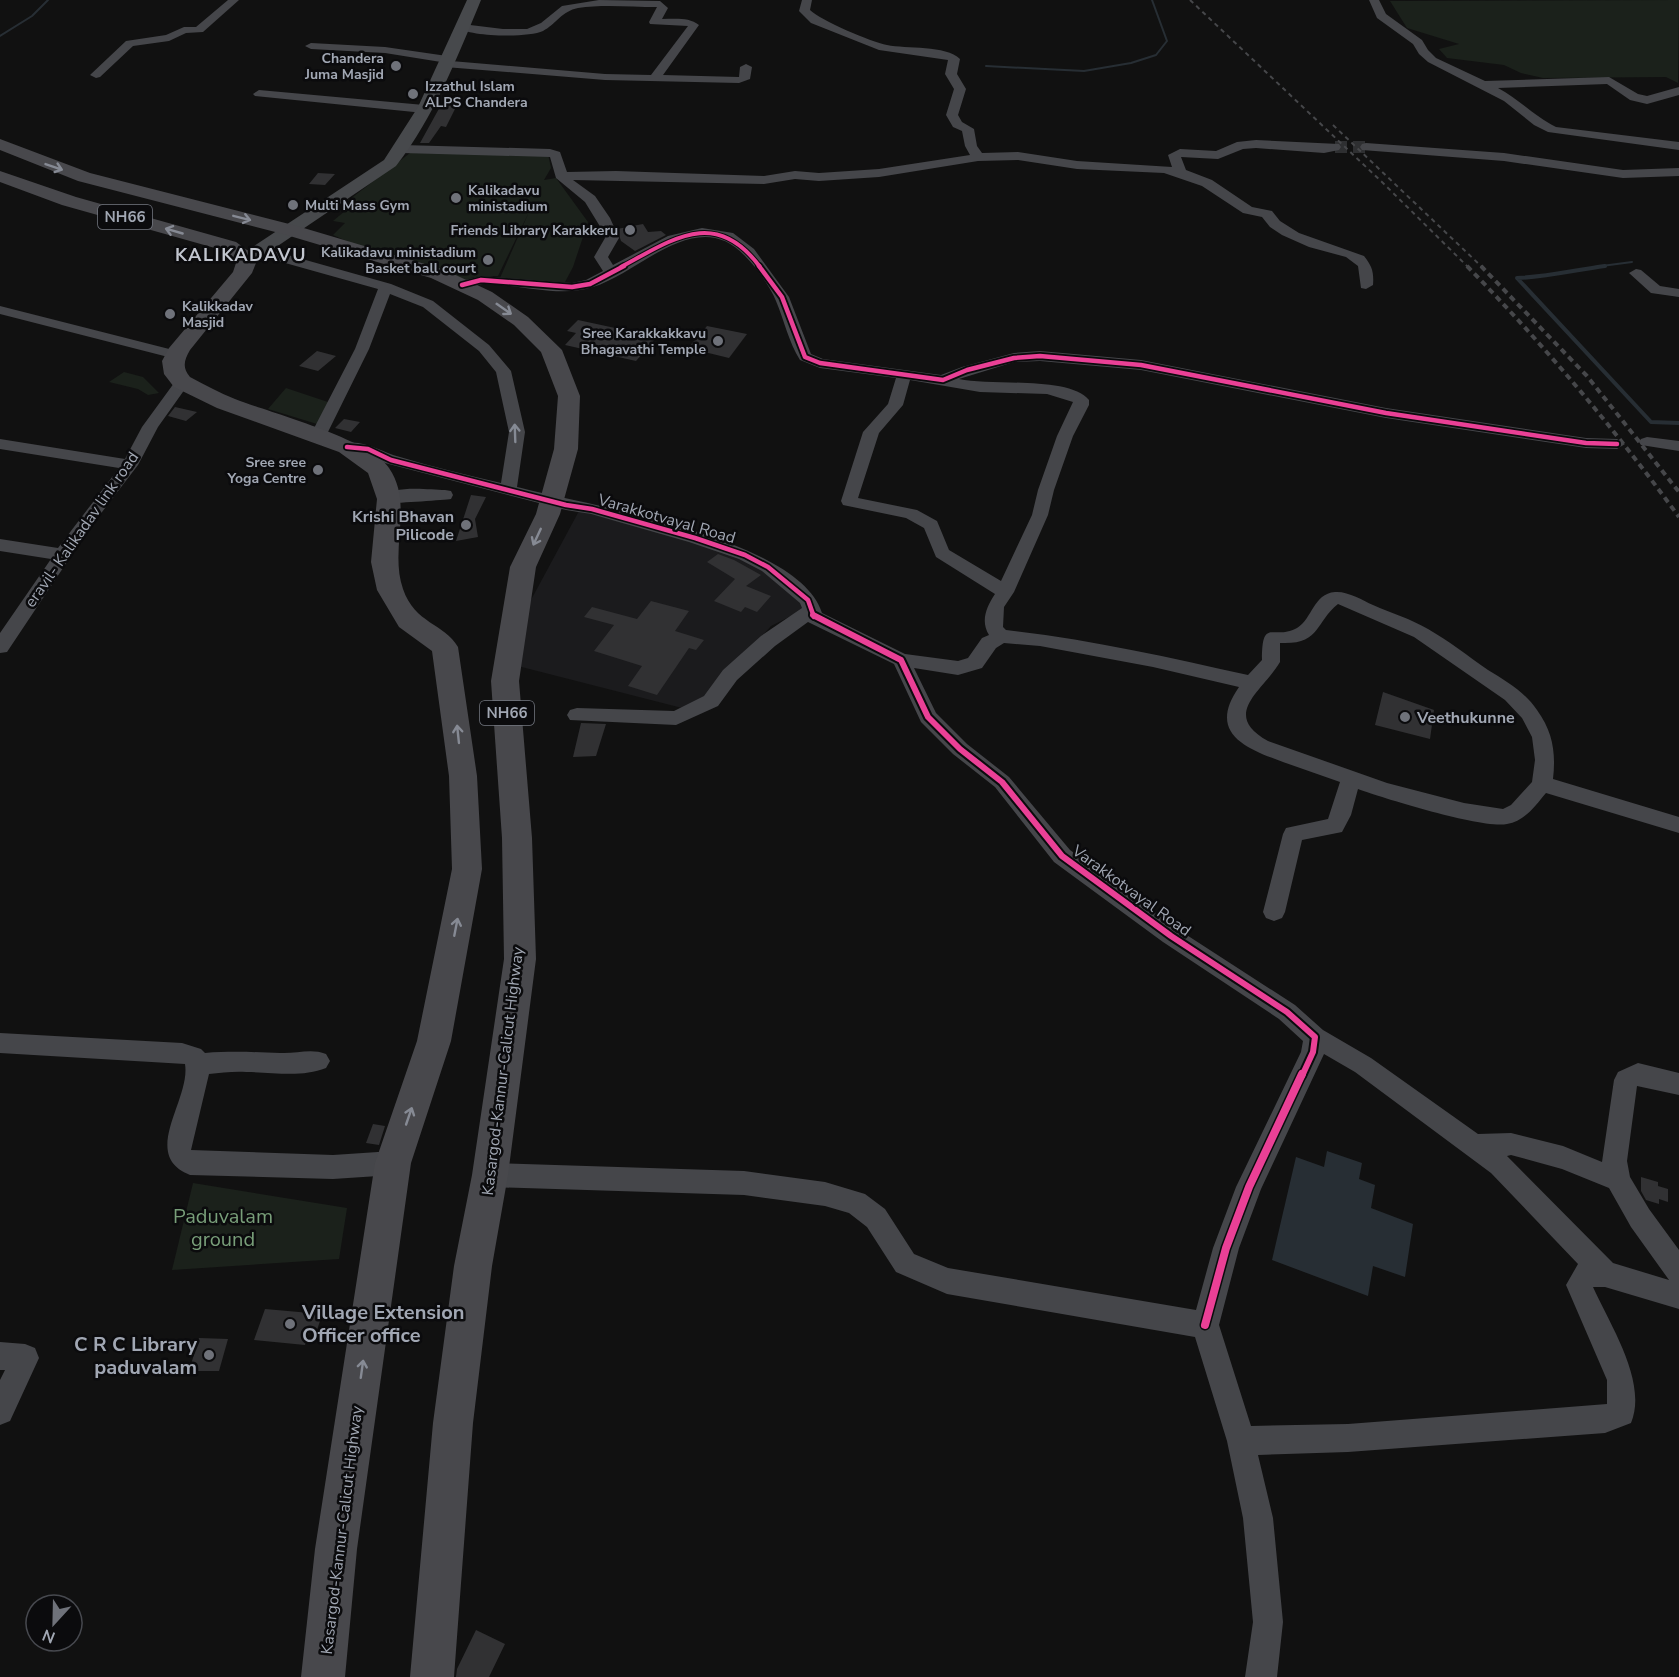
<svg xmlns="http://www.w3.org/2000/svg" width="1679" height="1677" font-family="'Nunito Sans',sans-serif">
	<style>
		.built { fill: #1b1b1d }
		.green { fill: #1b211b }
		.water { fill: #272e34 }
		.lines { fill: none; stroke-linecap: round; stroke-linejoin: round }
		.stream-far1 { stroke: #272e34; stroke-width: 2 }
		.stream { stroke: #272e34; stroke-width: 4 }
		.building { fill: #313133 }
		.minor-tunnel { stroke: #2e2f31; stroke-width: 12; stroke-dasharray: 12 6; stroke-linecap: butt }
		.minor { fill: #45464a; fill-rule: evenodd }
		.major { fill: #47494c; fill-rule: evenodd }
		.highway { fill: #48484c; fill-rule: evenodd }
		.rail-far1 { stroke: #46474a; stroke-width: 2; stroke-dasharray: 4.5 4; stroke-linecap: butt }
		.rail { stroke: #46474a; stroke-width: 4; stroke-dasharray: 6 4.5; stroke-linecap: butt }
		.cycleway-far3-casing { stroke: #0b0b0d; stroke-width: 6 }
		.cycleway-far2-casing { stroke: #0b0b0d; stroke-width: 8 }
		.cycleway-far1-casing { stroke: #0b0b0d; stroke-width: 10 }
		.cycleway-casing { stroke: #0b0b0d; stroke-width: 11 }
		.cycleway-far3 { stroke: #ea4096; stroke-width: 4 }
		.cycleway-far2 { stroke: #ea4096; stroke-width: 4.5 }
		.cycleway-far1 { stroke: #ea4096; stroke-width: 6 }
		.cycleway { stroke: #ea4096; stroke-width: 8 }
		.oneway { stroke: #868a94 }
		.oneway2 { stroke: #858a94 }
		.poi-dot { fill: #6f727a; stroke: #0b0b0d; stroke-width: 2 }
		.labels { text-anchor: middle; stroke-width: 5; stroke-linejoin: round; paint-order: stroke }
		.far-poi-label { font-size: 14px; font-weight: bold; fill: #a1a7b3; stroke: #0b0b0d; text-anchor: end }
		.shield { fill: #0b0b0d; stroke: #747881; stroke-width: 1.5 }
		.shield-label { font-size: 15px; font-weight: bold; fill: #a1a7b3 }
		.poi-label { font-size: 16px; font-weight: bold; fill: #a1a7b3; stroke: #0b0b0d; text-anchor: end }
		.street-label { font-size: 16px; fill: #a1a7b3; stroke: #0b0b0d }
		.far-district-label { font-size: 18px; font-weight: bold; letter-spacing: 1.5px; fill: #c2c6cf; stroke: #0b0b0d }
		.near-park-label { font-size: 20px; fill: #789e79; stroke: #0b0b0d }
		.near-poi-label { font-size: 20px; font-weight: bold; fill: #a1a7b3; stroke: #0b0b0d; text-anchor: start }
	</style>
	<rect width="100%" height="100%" fill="#111"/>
	<path class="built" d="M579 511 718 547 764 567 805 600V609L771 626 712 691 686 709 498 661Z"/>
	<path class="green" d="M1679 0 1678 83 1666 77 1543 78 1521 73 1504 65 1447 58 1439 49 1459 44 1407 28 1390 1Z
		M410 153 548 154 551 168 544 180 556 178 588 222 573 267 564 284 500 278 529 212 498 276C488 276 475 275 466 280L351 243 333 235 345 223 333 221 352 205 345 203Z
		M124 372 143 377 159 393 148 395 138 389 109 382Z
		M286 388 331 403 317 424 268 409Z
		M193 1183 347 1208 339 1259 172 1270Z"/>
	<path class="water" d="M1327 1151 1362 1163 1359 1179 1375 1185 1371 1208 1413 1224 1405 1277 1373 1266 1368 1296 1272 1260 1296 1157 1324 1167Z"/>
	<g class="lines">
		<path class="stream-far1" d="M0 36 32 16 48 0
			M986 66 1084 71 1131 63 1156 55 1167 41 1152 0
			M1594 267 1632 262"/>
		<path class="stream" d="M1605 266C1575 270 1547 277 1517 278L1651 422 1679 423"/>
	</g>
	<path class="building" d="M441 105H457L446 127 441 126 429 143H420Z
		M318 173 335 174 325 185 309 184Z
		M643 224 648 232 661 231 666 235 635 251 621 241 617 229Z
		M578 320 657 337 636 361 565 345 576 333 567 331Z
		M707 326 747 334 729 358 688 348Z
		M317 351 336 356 318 371 299 366Z
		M175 407 197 412 186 421 168 416Z
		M344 419 360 422 351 432 335 428Z
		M471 495 486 497 475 519 478 537 456 541Z
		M718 554 734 560 761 575 746 586 771 596 757 612 745 607 741 612 714 601 735 579 707 562Z
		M651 601 689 611 675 631 704 640 696 650 689 648 657 695 628 686 642 666 594 651 614 625 584 617 592 607 637 619Z
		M1383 692 1434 710 1430 739 1375 725Z
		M581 723 606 724 596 756 573 757Z
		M373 1124 385 1126 379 1145 366 1143Z
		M1641 1177 1658 1182V1186L1668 1189V1202L1659 1199V1204L1646 1200 1641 1191Z
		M265 1309 299 1312 322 1315 316 1333 309 1332 305 1345 254 1340Z
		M199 1338 228 1339 219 1371H189Z
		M476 1630 505 1644 489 1677H456L457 1669Z"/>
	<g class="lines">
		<path class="minor-tunnel" d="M1335 147H1366"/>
		<path class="minor" d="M228 0H239L203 32 186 33 169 41 133 46 100 77 96 78 90 75 126 41 166 35 184 27H196Z
			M599 0 660 1 668 8 662 19C675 19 689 17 699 25L663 75 739 77 740 67 746 64 752 67 750 79 739 83 605 80 445 67 439 64 441 62 385 53 311 49 305 46 311 43 385 47 447 56 451 57V61L605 74 651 75 688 26 650 24 649 22 657 7C631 7 603 4 578 8 562 11 556 24 543 31 528 38 468 37 457 27L462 24 503 29H527L541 23 562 6Z
			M802 0H812L810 10C820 20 871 42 887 45 906 49 946 45 960 59L957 74 966 89 958 115 962 122 974 129 977 146 982 153 1018 152 1077 161 1172 167 1168 155 1180 149 1216 151 1237 142 1256 140 1339 144 1341 147 1339 150 1324 153 1256 148 1243 149 1218 159 1181 157 1186 170 1212 180 1252 207 1272 211 1280 221 1299 233 1364 256C1372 266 1374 272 1373 285L1366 289 1361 288 1358 266 1346 257 1309 247 1282 235 1270 227 1262 217 1243 213 1202 186 1164 173 1077 169 1018 160 978 161 879 177 819 181 795 179 764 184 573 180 595 196 610 218 619 238 608 257 613 265 668 236 702 228 733 233 754 249 789 297 811 354 823 359 941 375 962 367 1014 353 1040 351 1141 360 1386 408 1586 438 1617 439 1625 444 1617 449 1586 448 1386 418 1141 370 1040 361 1014 362 959 379C990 386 1070 376 1089 400V405L1073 436 1054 490 1048 515 1014 592 1004 607 1003 627 1006 630C1088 639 1168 657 1248 675L1262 660C1262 616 1273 641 1297 628 1313 618 1313 594 1335 592 1348 591 1362 600 1373 605 1391 613 1411 619 1428 629 1449 641 1468 656 1488 670 1506 681 1525 692 1537 710 1553 732 1556 753 1553 779L1679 817V833L1546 793C1535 806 1525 821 1507 824 1483 829 1386 799 1358 789L1351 815 1342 832 1302 840 1285 912 1282 918 1274 921 1266 918 1263 912 1283 834 1286 828 1328 819 1340 782C1321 775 1302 769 1283 762 1245 748 1207 733 1239 687L1153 667 1040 646 1004 643 996 648 982 668 958 675 914 668 936 713 967 744 1009 777 1070 850 1179 930 1295 1005 1323 1030 1371 1058 1478 1134 1511 1133 1563 1146 1602 1162 1614 1080 1618 1072 1638 1063 1679 1073V1095L1637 1086 1627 1161 1630 1177 1649 1209 1679 1250V1309L1605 1287H1593C1610 1325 1648 1382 1631 1423L1605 1433 1348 1452 1258 1455 1273 1518 1283 1622 1277 1677H1245L1253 1622 1243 1518 1227 1441 1195 1337 947 1294 896 1272 867 1227 849 1213 825 1206 744 1195 490 1187 481 1183 477 1175 481 1167 490 1163 744 1171 825 1182 865 1194 885 1209 914 1254 948 1268 1196 1310 1213 1248 1236 1187 1301 1052 1303 1041 1279 1019 1163 942 1054 862 995 787 953 754 921 722 894 664 808 622 775 646 737 680 718 706 676 725 570 720 567 715 570 710 577 708 674 711 704 696 723 670 761 636 802 608 800 603 762 571 739 559 689 542 591 514 566 510 385 463 365 454 341 450 339 447 341 444C363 438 380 452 400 457 433 467 467 475 501 483L509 432 496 372 479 351 423 307 390 294 369 349 326 436 318 441 310 436 355 349 378 289 253 254 251 251 253 248H263L391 284 433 301 489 345 511 371 525 432 517 487C587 505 799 538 822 613L905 654 958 661 968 658 982 638 989 635C980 621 987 606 995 594L936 557 924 528 906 518 843 505 841 501 863 432 888 404 896 378 820 368 800 360C789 343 784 320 776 301 770 286 756 267 745 256 697 204 640 273 593 287 559 298 519 284 484 284 474 284 466 290 457 288L455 285 457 282 481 276 572 283 586 280 603 271 594 257 605 238 604 233 585 202 556 178 550 157 402 153 396 149 402 145 550 149 560 152 567 172 616 171 764 176 795 171 819 173 879 169 970 155 965 146 962 131 953 127 946 115 954 89 945 74 948 60 879 50 811 23 799 11ZM910 380 980 392 1047 394 1073 402 1057 436 1038 490 1032 515 1001 581 949 550 937 521 917 510 858 498 879 433 903 405ZM1338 604 1414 637 1505 700 1522 718 1532 737 1535 760 1532 782 1511 805 1503 809 1464 803 1387 783 1268 741C1220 714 1263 691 1280 662V643C1321 645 1315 622 1338 604ZM1324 1054 1355 1072 1491 1173 1578 1264 1566 1285 1607 1380V1404L1348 1424 1251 1426 1219 1325 1239 1248 1261 1189ZM1511 1155 1562 1169 1609 1188 1631 1227 1669 1280 1613 1263 1507 1156Z
			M1369 0H1379L1386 14 1422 40 1428 50 1436 58 1485 81 1609 77 1638 94 1647 96 1679 87V95L1647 104 1630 100 1607 84 1498 88C1519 99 1535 117 1556 127L1679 142V150L1548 132 1534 125 1504 101 1428 62 1419 54 1413 44 1377 18Z
			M259 90 424 105 430 109 424 113 255 96 253 94Z
			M1366 143 1504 153 1623 170 1679 168V176L1623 178 1504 161 1362 150 1360 147 1362 144Z
			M1636 269 1641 270 1660 286 1679 289V297L1651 293 1629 273Z
			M0 306 181 352 183 355 176 359 0 314Z
			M182 377 190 382 158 427 138 465 89 529 7 652 0 653V633L51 559 0 551V539L58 548 119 468 0 449V439L125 459 142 427 177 379Z
			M1647 437 1679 441V451L1641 445 1639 442 1641 439Z
			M445 490 451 491 453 495 451 499C444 500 388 504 383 503L381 499C392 484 428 490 445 490Z
			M0 1033 182 1043 201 1049 205 1053C230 1051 254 1052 280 1053 296 1054 311 1048 326 1054L330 1061 326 1068C301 1078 273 1072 246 1072 234 1071 221 1073 209 1074L191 1150 333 1155 393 1151 402 1155 406 1163 402 1171 393 1175 333 1179 190 1175C139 1155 191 1100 185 1064L0 1053Z
			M0 1342 25 1344 35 1348 39 1358 10 1421 0 1425V1380L5 1370H0Z"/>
		<path class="major" d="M467 0H481C457 58 434 117 396 166L254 262H242L239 258 242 254 384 160 418 107Z"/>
		<path class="highway" d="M0 139 90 173 297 226 445 270 492 292 528 317 562 350 580 396 578 449 560 514 536 567 519 681 532 838 536 959 508 1175 492 1266 473 1423 454 1677H410L433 1423 454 1266 472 1175 504 959 502 838 491 681 510 567 536 514 554 449 558 396 541 352 514 325 478 300 431 278 283 234 78 181 0 150Z
			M0 171 76 197 236 242 258 258 252 273 190 350C184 360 182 368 190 377 205 385 220 393 235 399 270 413 370 439 389 468 414 504 389 549 403 589 415 624 444 623 458 647L477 776 482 869 451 1041 411 1163 357 1549 345 1677H301L315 1549 375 1163 417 1041 452 869 449 776 432 651 399 627 377 590 371 562 377 499 368 473 339 452 217 408 174 387 164 374 162 361 169 348 233 272 237 260 222 250 62 205 0 182Z"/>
		<path class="rail-far1" d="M1190 0 1384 184 1468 267
			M1333 125 1482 267"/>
		<path class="rail" d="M1467 266C1544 345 1614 428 1679 517
			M1481 266 1587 376 1679 492"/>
		<defs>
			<path id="cycleway-far3" d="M621 267C673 239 716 207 760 267"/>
			<path id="cycleway-far2" d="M759 266 782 297 805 357 820 363 943 380 967 370 1014 358 1040 356 1141 365 1386 413 1586 443 1617 444
				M462 285 481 280 572 287 590 284 624 266
				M347 447 368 449 391 460 566 505 592 509 695 538 745 555 768 567 808 600 814 617"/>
			<path id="cycleway-far1" d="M813 615 901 660 928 717 960 749 1002 782 1062 856 1171 936 1287 1012 1315 1037 1313 1052 1302 1076"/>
			<path id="cycleway" d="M1205 1325 1226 1248 1249 1187 1302 1074"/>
		</defs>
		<use href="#cycleway-far3" class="cycleway-far3-casing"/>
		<use href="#cycleway-far2" class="cycleway-far2-casing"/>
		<use href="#cycleway-far1" class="cycleway-far1-casing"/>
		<use href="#cycleway" class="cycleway-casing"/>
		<use href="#cycleway-far3" class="cycleway-far3"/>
		<use href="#cycleway-far2" class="cycleway-far2"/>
		<use href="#cycleway-far1" class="cycleway-far1"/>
		<use href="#cycleway" class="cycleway"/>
	</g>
	<defs><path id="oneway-shaft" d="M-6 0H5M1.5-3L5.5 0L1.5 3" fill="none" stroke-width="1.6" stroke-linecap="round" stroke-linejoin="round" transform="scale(1.5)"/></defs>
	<g class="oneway">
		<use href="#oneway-shaft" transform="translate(54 167) rotate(19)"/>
		<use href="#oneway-shaft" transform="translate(242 218) rotate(14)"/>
		<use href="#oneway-shaft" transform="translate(174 231) rotate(-164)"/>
		<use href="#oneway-shaft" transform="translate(504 309) rotate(35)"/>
		<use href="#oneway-shaft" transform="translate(537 537) rotate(115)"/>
		<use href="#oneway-shaft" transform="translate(458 734) rotate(-96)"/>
		<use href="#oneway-shaft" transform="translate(456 927) rotate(-79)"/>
		<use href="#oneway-shaft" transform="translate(409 1116) rotate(-71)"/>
		<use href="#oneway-shaft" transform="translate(362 1369) rotate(-82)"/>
	</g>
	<use class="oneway2" href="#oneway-shaft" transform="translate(515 433) rotate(-92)"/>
	<g class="poi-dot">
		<circle cx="396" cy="66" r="6"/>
		<circle cx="413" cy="94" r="6"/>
		<circle cx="456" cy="198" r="6"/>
		<circle cx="293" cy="205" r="6"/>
		<circle cx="630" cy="230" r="6"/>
		<circle cx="488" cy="260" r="6"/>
		<circle cx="170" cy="314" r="6"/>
		<circle cx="718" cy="341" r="6"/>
		<circle cx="318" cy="470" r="6"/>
		<circle cx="466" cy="525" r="6"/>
		<circle cx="1405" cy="717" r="6"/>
		<circle cx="290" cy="1324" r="6"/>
		<circle cx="209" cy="1355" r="6"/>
	</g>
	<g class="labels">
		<g class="far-poi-label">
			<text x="384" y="63">Chandera<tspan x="384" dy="16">Juma Masjid</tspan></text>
			<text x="425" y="91" text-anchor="start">Izzathul Islam<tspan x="425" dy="16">ALPS Chandera</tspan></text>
			<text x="468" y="195" text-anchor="start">Kalikadavu<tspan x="468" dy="16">ministadium</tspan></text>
			<text x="305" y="210" text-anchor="start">Multi Mass Gym</text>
			<text x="618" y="235">Friends Library Karakkeru</text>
			<text x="476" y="257">Kalikadavu ministadium<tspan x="476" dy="16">Basket ball court</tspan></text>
			<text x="182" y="311" text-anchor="start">Kalikkadav<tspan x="182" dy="16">Masjid</tspan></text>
			<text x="706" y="338">Sree Karakkakkavu<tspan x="706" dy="16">Bhagavathi Temple</tspan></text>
			<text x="306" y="467">Sree sree<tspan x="306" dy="16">Yoga Centre</tspan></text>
		</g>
		<g class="shield">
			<rect x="98" y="205" width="54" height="24" rx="4.5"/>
			<rect x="480" y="701" width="54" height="24" rx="4.5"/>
		</g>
		<g class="shield-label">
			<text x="125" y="222">NH66</text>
			<text x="507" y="718">NH66</text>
		</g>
		<g class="poi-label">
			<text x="454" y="522">Krishi Bhavan<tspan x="454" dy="18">Pilicode</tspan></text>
			<text x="1417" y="723" text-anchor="start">Veethukunne</text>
		</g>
		<g class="street-label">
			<text transform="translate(667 518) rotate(16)" y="6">Varakkotvayal Road</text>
			<text transform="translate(81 529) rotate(-55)" y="6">eravil- Kalikadav link road</text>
			<text transform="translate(1132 890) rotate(36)" y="6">Varakkotvayal Road</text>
			<text transform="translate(502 1071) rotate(-83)" y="6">Kasargod-Kannur-Calicut Highway</text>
			<text transform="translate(341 1530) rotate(-83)" y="6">Kasargod-Kannur-Calicut Highway</text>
		</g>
		<g class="far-district-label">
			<text x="241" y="261">KALIKADAVU</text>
		</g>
		<g class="near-park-label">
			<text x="223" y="1223">Paduvalam<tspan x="223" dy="23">ground</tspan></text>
		</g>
		<g class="near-poi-label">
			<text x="302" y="1319">Village Extension<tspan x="302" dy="23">Officer office</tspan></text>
			<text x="197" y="1351" text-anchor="end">C R C Library<tspan x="197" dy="23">paduvalam</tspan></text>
		</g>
	</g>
	<g transform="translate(54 1623) rotate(202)"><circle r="28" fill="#0b0b0d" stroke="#47494f" stroke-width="1.5"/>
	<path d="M0-4.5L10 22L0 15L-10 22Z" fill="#6f727a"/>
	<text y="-9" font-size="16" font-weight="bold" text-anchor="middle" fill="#a1a7b3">N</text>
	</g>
</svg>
